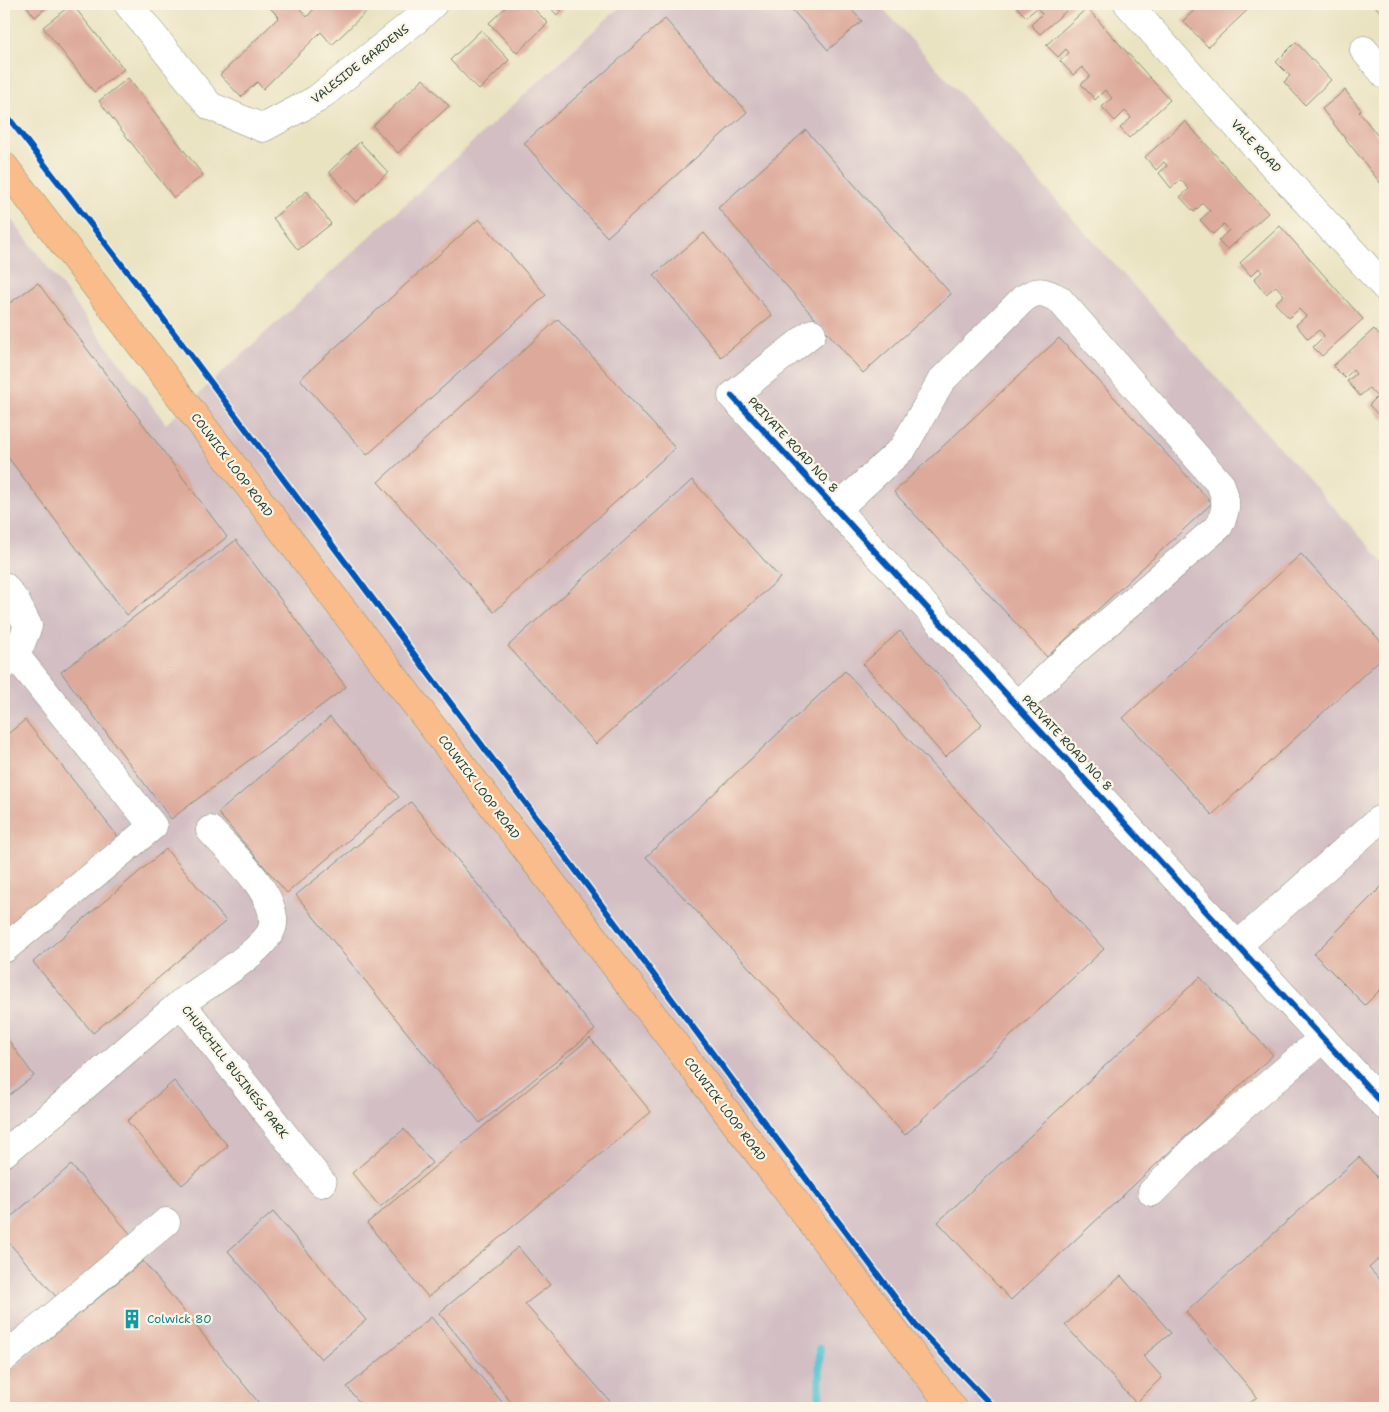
<svg xmlns="http://www.w3.org/2000/svg" width="1389" height="1412" font-family="'Shantell Sans',sans-serif">
	<style>
		.industrial { fill: #d2bec3 }
		.lines { fill: none; stroke-linecap: round; stroke-linejoin: round }
		.stream { stroke: #57c3d1; stroke-width: 8 }
		.building { fill: #dda99a }
		.minor-casing { stroke: #84907b; stroke-width: 29 }
		.major-casing { stroke: #84907b; stroke-width: 29 }
		.minor { stroke: #fff; stroke-width: 28 }
		.major { stroke: #f9bc8a; stroke-width: 28 }
		.cycleway-casing { stroke: #fcf5e5; stroke-width: 9 }
		.cycleway { stroke: #0057b8; stroke-width: 6 }
		.labels { text-anchor: middle; stroke-width: 4.5; stroke-linejoin: round; paint-order: stroke }
		.street-label { font-size: 12px; fill: #1f3d34; stroke: #fcf5e5 }
		.culture-label { font-size: 12px; fill: #0d838f; stroke: #fcf5e5; text-anchor: start }
	</style>
	<rect width="100%" height="100%" fill="#fcf5e5"/>
	<filter id="ink" filterUnits="userSpaceOnUse"><feTurbulence type="fractalNoise" baseFrequency=".02" numOctaves="2"/><feDisplacementMap in="SourceGraphic" scale="10" xChannelSelector="R" yChannelSelector="G"/><feConvolveMatrix kernelMatrix="1 2 1 2 8 2 1 2 1" color-interpolation-filters="sRGB"/></filter>
	<filter id="wash" filterUnits="userSpaceOnUse"><feTurbulence type="fractalNoise" baseFrequency=".0096" numOctaves="4" result="noise"/><feDisplacementMap in="SourceGraphic" scale="20" xChannelSelector="R" yChannelSelector="G"/><feGaussianBlur stdDeviation="1.12" result="paint"/><feColorMatrix in="noise" values="0 0 0 0 0 0 0 0 0 0 0 0 0 0 0 0 0 1.4 0 .05"/><feComposite in="paint" operator="in"/></filter>
	<g filter="url(#wash)">
		<rect width="100%" height="100%" fill="#eae3c2"/>
		<path class="industrial" d="M623 4H879L1385 564V1408H4V227L12 220 166 424Z"/>
		<g class="lines">
			<path class="stream" d="M819 1408 820 1348"/>
		</g>
		<g id="blocks">
			<path class="building" d="M25 4H51L35 17Z
				M72 4 124 69 94 92 43 27Z
				M270 4H295L307 17 318 4H374L332 45 321 32 263 89 257 82 241 97 220 75 279 17 268 6Z
				M509 4H529L548 23 517 53 489 23Z
				M547 4H567L557 15Z
				M787 4H846L862 21 828 50Z
				M1014 4H1074L1040 34 1031 25 1042 14 1037 8 1026 17Z
				M1201 4H1254L1208 47 1183 21Z
				M1373 4H1385V17Z
				M1087 8 1170 100 1129 138 1120 128 1131 118 1129 115 1125 111 1115 121 1102 107 1112 98 1105 90 1095 100 1081 84 1090 76 1082 67 1073 75 1060 61 1069 53 1066 49 1058 57 1046 45Z
				M665 19 747 112 607 237 524 143Z
				M481 30 509 60 479 90 450 60Z
				M1296 42 1331 80 1305 105 1284 82 1290 76 1276 62Z
				M128 78 203 175 174 198 99 101Z
				M423 79 449 106 398 153 373 126Z
				M1345 90 1361 110 1359 112 1382 141 1385 139V189L1322 109Z
				M1185 121 1268 213 1227 250 1218 241 1229 230 1224 224 1213 234 1200 220 1210 211 1203 203 1194 212 1180 197 1189 189 1181 180 1171 188 1159 173 1167 166 1164 162 1156 170 1145 157Z
				M806 130 951 294 863 373 718 208Z
				M360 142 388 172 357 202 329 172Z
				M307 191 331 224 298 250 273 218Z
				M479 219 546 295 367 455 300 379Z
				M1280 226 1363 319 1322 356 1313 347 1324 336 1323 334 1319 330 1308 339 1296 325 1306 316 1299 309 1289 318 1275 303 1284 295 1276 286 1266 294 1254 279 1262 272 1259 268 1251 276 1240 263Z
				M704 233 772 315 721 357 654 275Z
				M38 283 227 537 127 615 4 452V307Z
				M558 319 675 448 494 612 378 482Z
				M1374 329 1385 341V418L1383 420 1369 405 1377 397 1369 388 1360 396 1347 381 1356 374 1353 370 1345 378 1333 366Z
				M1059 338 1212 503 1047 657 894 492Z
				M692 480 780 578 596 744 508 646Z
				M236 540 346 687 171 819 61 672Z
				M1301 554 1385 646V655L1212 815 1123 718Z
				M900 631 982 724 945 757 863 664Z
				M845 671 1104 949 905 1135 646 857Z
				M330 717 399 797 287 893 218 813Z
				M25 720 120 839 4 932V737Z
				M411 802 595 1030 480 1123 296 895Z
				M166 849 226 921 93 1033 33 962Z
				M1385 883V985L1365 1005 1314 954Z
				M1200 977 1273 1055 1011 1300 938 1222Z
				M4 1034 34 1076 4 1099Z
				M590 1038 651 1112 428 1297 367 1223Z
				M174 1081 228 1146 182 1185 127 1121Z
				M404 1129 432 1163 380 1207 352 1173Z
				M1359 1157 1385 1186V1253L1369 1268 1385 1286V1408H1244L1257 1397 1186 1312Z
				M71 1165 132 1236 59 1300 4 1237V1223Z
				M273 1212 366 1320 321 1359 228 1251Z
				M518 1247 550 1285 525 1304 616 1408H516L439 1313Z
				M143 1261 263 1408H4V1376Z
				M1121 1276 1171 1333 1143 1356 1162 1377 1136 1403 1065 1325Z
				M431 1317 507 1408H364L347 1387Z"/>
		</g>
	</g>
	<g filter="url(#ink)">
		<use href="#blocks" fill-opacity="0" stroke="#84907b" stroke-width="1"/>
		<g class="lines">
			<defs>
				<path id="minor" d="M128 4 210 106 263 128 317 99 416 20 433 4
					M1128 4 1212 99 1385 287
					M1364 50 1385 75
					M812 333 732 396 1385 1106
					M837 509 903 448 941 381 1023 299C1038 289 1042 291 1059 299L1221 485C1227 502 1227 509 1219 526L1066 659 1017 706
					M4 586 16 602 28 626 16 656 4 665
					M1238 945 1379 820
					M4 949 153 826 16 656
					M181 1003C202 988 271 948 273 924 276 892 230 852 210 830
					M4 1153 57 1110 181 1003 322 1183
					M1152 1192 1205 1139 1323 1038
					M4 1358 166 1222"/>
				<path id="major" d="M4 166 953 1408"/>
			</defs>
			<use href="#minor" class="minor-casing"/>
			<use href="#major" class="major-casing"/>
			<use href="#minor" class="minor"/>
			<use href="#major" class="major"/>
			<defs>
				<path id="cycleway" d="M4 112 153 305 917 1327 994 1408
					M732 396 1385 1106"/>
			</defs>
			<use href="#cycleway" class="cycleway-casing"/>
			<use href="#cycleway" class="cycleway"/>
		</g>
	</g>
	<defs>
		<symbol id="building-bare" viewBox="-9 -9 18 18"><path d="M-4-6H4V6H1V3H-1V6H-4ZM-2.5-4.3h1.7v1.8h-1.7ZM.8-4.3h1.7v1.8H.8ZM-2.5-1h1.7V.8h-1.7ZM.8-1h1.7V.8H.8Z" fill="#0f9aa8" stroke="#fcf5e5" stroke-width="2.5" paint-order="stroke"/></symbol>
	</defs>
	<g fill-rule="evenodd">
		<use href="#building-bare" x="118" y="1305" width="28" height="28"/>
	</g>
	<g class="labels">
		<g class="street-label">
			<text transform="translate(360 64) rotate(-38)" y="4">VALESIDE GARDENS</text>
			<text transform="translate(1256 146) rotate(47)" y="4">VALE ROAD</text>
			<text transform="translate(793 445) rotate(47)" y="4">PRIVATE ROAD NO. 8</text>
			<text transform="translate(232 465) rotate(53)" y="4">COLWICK LOOP ROAD</text>
			<text transform="translate(1067 743) rotate(47)" y="4">PRIVATE ROAD NO. 8</text>
			<text transform="translate(479 787) rotate(53)" y="4">COLWICK LOOP ROAD</text>
			<text transform="translate(235 1072) rotate(52)" y="4">CHURCHILL BUSINESS PARK</text>
			<text transform="translate(725 1109) rotate(53)" y="4">COLWICK LOOP ROAD</text>
		</g>
		<g class="culture-label">
			<text x="147" y="1323">Colwick 80</text>
		</g>
	</g>
	<rect width="1389" height="1412" fill="none" stroke="#fcf5e5" stroke-width="20"/>
</svg>
